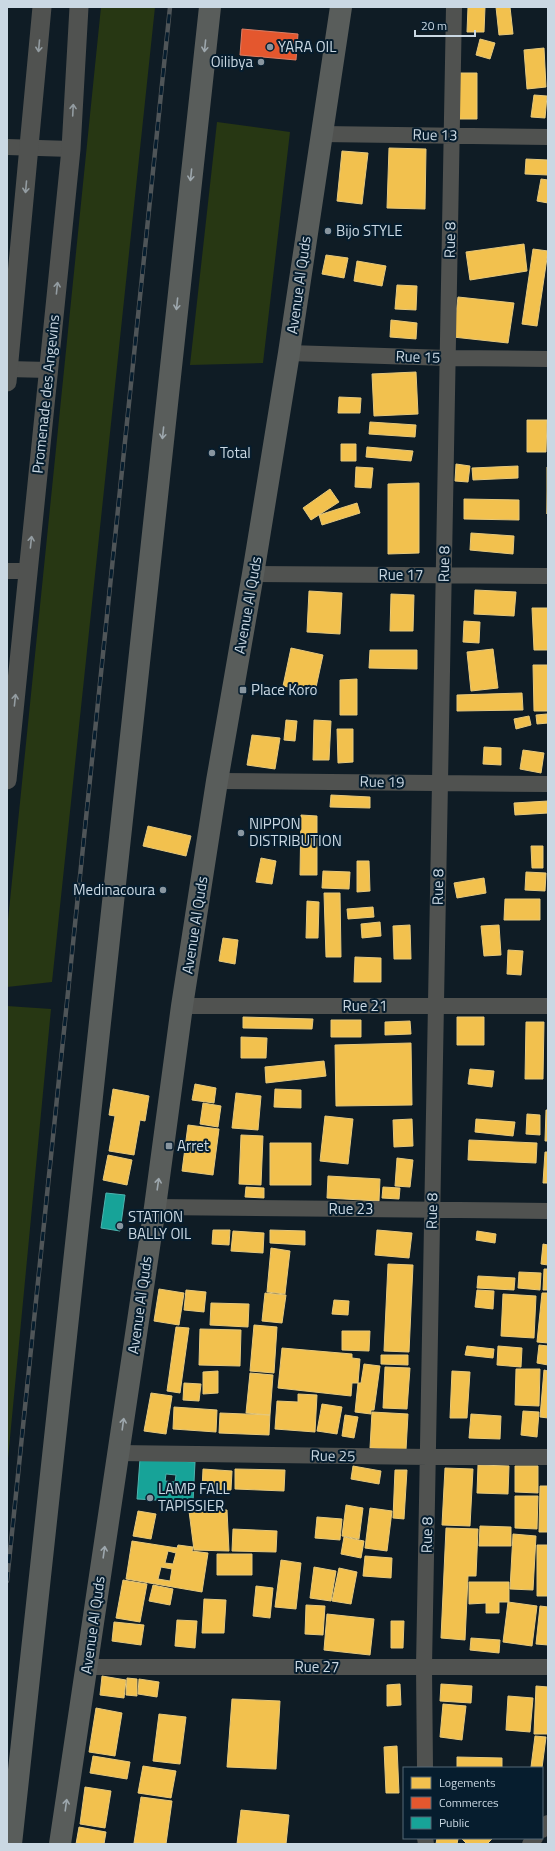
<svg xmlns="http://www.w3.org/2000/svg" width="555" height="1851" font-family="'Titillium Web',sans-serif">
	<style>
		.green { fill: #273713 }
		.homes { fill: #f2c14e; stroke: #e6c87b; fill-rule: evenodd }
		.shops { fill: #e4572e; stroke: #dc7e64 }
		.public { fill: #17a398; stroke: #4db3ae; fill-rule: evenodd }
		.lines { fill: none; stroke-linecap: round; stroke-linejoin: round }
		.minor { stroke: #505250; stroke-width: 16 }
		.tertiary { stroke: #505250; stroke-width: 19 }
		.primary { stroke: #595d5b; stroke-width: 22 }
		.rail-casing { stroke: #4f5558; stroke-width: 4.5 }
		.rail { stroke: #061d2e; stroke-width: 3; stroke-dasharray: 9; stroke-linecap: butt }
		.oneway { stroke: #939ca1 }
		.oneway2 { stroke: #9da7ad }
		.poi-dot { fill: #8996a0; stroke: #061d2e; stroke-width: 1.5 }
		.labels { text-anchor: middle; stroke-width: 4; stroke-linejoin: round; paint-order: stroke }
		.poi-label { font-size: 15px; fill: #cad8e3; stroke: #061d2e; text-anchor: start }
		.street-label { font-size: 15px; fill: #cad8e3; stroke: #061d2e }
	</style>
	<rect width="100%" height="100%" fill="#0f1c25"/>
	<path class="green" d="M101 7H155L52 982 7 987V930Z
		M217 122 290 132 263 363 190 365Z
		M7 1006 51 1009 7 1469Z"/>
	<path class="homes" d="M468 7H485L484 32H467Z
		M496 7H510L513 34 499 35Z
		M480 39 495 43 490 59 476 55Z
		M544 48 546 87 527 89 524 50Z
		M459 73H477V119H459Z
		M534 95 547 96 545 118 531 117Z
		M389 148 426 149 425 209 387 208Z
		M342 151 368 153 362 204 337 201Z
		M526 159 548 160V175L525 174Z
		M541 179 548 180V203L537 201Z
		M524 244 527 271 470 280 466 252Z
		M533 249 548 251 537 326 522 324Z
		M326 255 348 258 344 278 322 274Z
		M357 261 386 266 382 286 354 281Z
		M397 285 417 286 416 310 395 309Z
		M458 297 514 303 508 343 453 337Z
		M391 320 417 323 416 339 390 337Z
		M416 372 418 414 374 416 372 374Z
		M339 397 361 398 360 413H338Z
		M527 420H547L546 452H527Z
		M370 422 416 425 415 437 369 434Z
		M341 444H356V461H341Z
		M367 447 413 451 411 461 366 457Z
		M456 464 470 466 468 482 455 481Z
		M518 466V478L473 480 472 468Z
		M356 467 373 468 371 488 355 487Z
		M547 467H548L547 514Z
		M419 483V553L388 554V484Z
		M330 489 339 502 311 520 303 508Z
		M464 499 519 500V520L464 519Z
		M357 503 360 513 322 525 319 515Z
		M471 533 514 536 513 554 470 550Z
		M475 590 516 592 514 616 474 614Z
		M309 591 342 593 340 634 307 632Z
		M391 594 414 595 413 631H390Z
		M532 608H548V650H534Z
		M464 621 480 622 479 643 463 642Z
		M291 648 323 655 315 692 283 686Z
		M493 649 498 688 471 691 467 652Z
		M370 650H417V669L369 668Z
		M533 665H548V711H534Z
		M357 679V715H340V680Z
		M522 693 523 710 457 711V695Z
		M547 714 548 723 537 724 536 715Z
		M529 716 531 725 516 729 514 719Z
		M286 720 297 721 295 741 284 740Z
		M314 720 331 721 329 760H313Z
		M337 729H353V762L338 763Z
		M252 735 280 738 275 769 247 765Z
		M484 747 501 748V765L483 764Z
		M523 750 544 753 541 773 520 769Z
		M331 795 370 797V808L330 807Z
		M548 801V813L515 815 514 803Z
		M301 815 317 816V875H300Z
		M148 826 191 836 186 856 143 846Z
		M531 846H543V868H532Z
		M261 858 276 861 272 884 256 882Z
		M357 861H369L370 891 357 892Z
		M323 871 350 872 349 889 322 888Z
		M526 872 546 873 545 891 525 890Z
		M484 878 486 893 457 898 454 883Z
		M324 893H340L341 957H326Z
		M505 899H540V920H504Z
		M307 901 319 902 318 938H306Z
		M373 907 374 917 348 919 347 909Z
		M380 922 381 936 362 938 361 924Z
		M410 925 411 959H394L393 926Z
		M499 925 501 955 484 956 481 926Z
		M223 938 238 940 235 964 219 961Z
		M508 950 523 951 521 975 507 974Z
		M355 957 381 958V982H354Z
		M243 1017 313 1019 312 1029 243 1028Z
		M457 1017H484V1045H457Z
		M331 1020H361V1037H331Z
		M410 1021 411 1034 385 1035V1022Z
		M526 1022H544L543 1079H525Z
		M241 1037 267 1038 266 1058H241Z
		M411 1043 412 1105 336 1106 335 1045Z
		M324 1061 326 1076 266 1083 265 1067Z
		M470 1069 494 1071 492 1087 468 1084Z
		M195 1084 216 1088 214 1103 192 1100Z
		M113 1089 149 1096 145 1121 140 1120 134 1155 109 1151 115 1116 109 1115Z
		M275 1089 301 1090V1108L274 1107Z
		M236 1093 261 1096 258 1130 232 1128Z
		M203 1103 221 1106 218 1127 200 1124Z
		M546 1110H548V1141H545Z
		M527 1114 540 1115V1135L526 1134Z
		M325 1116 353 1119 348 1164 320 1161Z
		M412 1119 413 1146 394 1147 393 1120Z
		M476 1119 515 1122 513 1136 475 1132Z
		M188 1125 219 1129 213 1175 182 1171Z
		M241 1135 263 1136 261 1185 239 1184Z
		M469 1140 537 1143 536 1163 468 1160Z
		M270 1143H311V1185H270Z
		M545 1152H548V1183H543Z
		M108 1155 132 1160 127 1185 103 1180Z
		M397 1158 413 1160 410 1187 395 1186Z
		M328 1176 380 1179 379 1201 327 1198Z
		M246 1187 264 1188V1198L245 1197Z
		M383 1187 400 1188 399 1199 382 1198Z
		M213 1230H230L229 1245 212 1244Z
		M270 1230 305 1231V1245L270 1243Z
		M377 1230 412 1233 409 1258 375 1255Z
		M233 1231 264 1233 263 1253 231 1251Z
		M477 1231 496 1234 495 1243 476 1240Z
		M543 1244 548 1245V1265L541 1264Z
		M271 1248 290 1251 285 1294 267 1292Z
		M388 1264 413 1265 409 1352 384 1351Z
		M544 1269H548V1290H543Z
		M519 1272 541 1273 540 1290 518 1288Z
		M478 1276 515 1278 514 1290 477 1288Z
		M159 1289 184 1293 179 1325 154 1321Z
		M186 1290 206 1292 204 1312 184 1310Z
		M477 1290 494 1291 493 1309 475 1307Z
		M265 1293 286 1295 282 1323 262 1321Z
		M542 1293H548V1343L537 1342Z
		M503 1294 536 1296 534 1338 501 1336Z
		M334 1300 349 1301 348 1315 332 1314Z
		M211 1303 249 1304 248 1327 210 1325Z
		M254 1325 277 1327 274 1373 250 1371Z
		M176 1327 189 1328 180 1393 167 1391Z
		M200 1329 241 1330 240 1366 199 1365Z
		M342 1331H370L369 1351 342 1350Z
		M539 1345 548 1346V1365L537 1363Z
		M467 1346 494 1349 493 1358 465 1355Z
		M498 1346 522 1348 521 1367 497 1365Z
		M282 1348 352 1354V1358L360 1359 358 1383H352L351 1396 278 1388Z
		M381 1355H408V1365L381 1364Z
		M364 1364 380 1366 374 1410H371V1414L355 1412 358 1383H361Z
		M385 1367 410 1368 407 1409 383 1408Z
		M516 1369H540L539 1406 515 1405Z
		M544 1370 548 1371V1418L540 1417Z
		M218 1371V1393L203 1394V1372Z
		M452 1371 470 1372 467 1418H450Z
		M250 1373 273 1375 270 1415 246 1413Z
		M184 1383 201 1384 199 1401 183 1400Z
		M151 1393 172 1396 166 1434 144 1431Z
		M298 1394 317 1395 315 1432 275 1429 277 1401 298 1402Z
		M322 1404 342 1407 337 1434 317 1431Z
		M174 1407 217 1410 216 1432 173 1429Z
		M523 1411 539 1412 537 1437 521 1435Z
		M372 1412 408 1414 406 1450 370 1448Z
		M220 1413 270 1415 269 1435 219 1433Z
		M471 1414 501 1416 500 1439 469 1438Z
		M345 1415 358 1417 354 1438 342 1436Z
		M478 1465 509 1466 508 1494 477 1493Z
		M353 1466 381 1471 379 1484 351 1479Z
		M515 1466H538V1493L515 1492Z
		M445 1468 473 1469 470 1526 442 1525Z
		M203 1469 232 1471 231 1490 202 1489Z
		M235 1469 285 1470 284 1491 235 1489Z
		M395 1470H407L404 1519 393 1518Z
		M540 1486H548V1532H539Z
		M515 1496H538L537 1529 515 1528Z
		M346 1505 363 1508 359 1539 342 1536Z
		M370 1508 392 1511 387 1551 365 1548Z
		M227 1510 229 1551 194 1550 189 1511Z
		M138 1511 156 1514 151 1539 133 1536Z
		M317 1517 342 1519 340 1540 315 1538Z
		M480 1526 511 1527V1546H479Z
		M446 1528 478 1529 476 1576H468L465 1640 441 1638Z
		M233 1529 277 1531 276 1552 232 1551Z
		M513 1534 536 1536 533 1590 510 1589Z
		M344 1537 364 1541 361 1558 341 1554Z
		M132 1541 177 1548 178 1545 193 1547 192 1551 208 1553 202 1592 126 1579ZM168 1551 176 1553 173 1564 165 1563ZM161 1567 172 1569 170 1581 158 1579Z
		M537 1545H548V1596H537Z
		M217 1554H252V1575H217Z
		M365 1556 392 1558 391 1578 363 1576Z
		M281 1560 301 1563 296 1609 275 1607Z
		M314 1567 336 1571 331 1601 310 1598Z
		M339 1568 357 1572 351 1604 332 1601Z
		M123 1580 147 1584 140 1622 116 1618Z
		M469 1582H509V1602H499V1613H486V1603L469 1604Z
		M153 1585 173 1589 170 1605 149 1601Z
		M256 1586 273 1588 270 1618 253 1616Z
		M204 1599 226 1600 224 1633H202Z
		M508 1602 537 1606 532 1646 503 1642Z
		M306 1605 325 1606 323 1635 305 1634Z
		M540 1606 548 1607V1645L536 1644Z
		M327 1614 374 1619 370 1655 324 1650Z
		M177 1620 197 1621 195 1648 175 1646Z
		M391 1621H404L403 1648H391Z
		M114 1622 144 1625 141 1645 112 1641Z
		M471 1638 500 1640 499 1653 470 1650Z
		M102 1676 126 1680 124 1698 100 1695Z
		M127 1678 137 1679V1696L126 1695Z
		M139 1679 159 1682 157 1697 138 1694Z
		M400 1684 401 1705 387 1706V1685Z
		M441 1684 472 1686 471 1703 440 1701Z
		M536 1686 548 1687V1734H534Z
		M508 1696 533 1698 530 1732 506 1730Z
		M232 1699 280 1701 276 1769 227 1767Z
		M443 1704 466 1706 462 1740 440 1737Z
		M96 1708 122 1713 115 1756 89 1752Z
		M159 1714 186 1717 180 1764 153 1761Z
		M535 1736 546 1737 542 1768 531 1767Z
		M397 1746 399 1793H386L384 1747Z
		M93 1756 130 1762 127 1779 90 1773Z
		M457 1757 502 1758V1768H457Z
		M143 1766 176 1771 171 1798 138 1793Z
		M85 1787 111 1791 105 1828 80 1824Z
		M141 1797 172 1801 166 1844 134 1843Z
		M241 1810 289 1815 286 1844H237Z
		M79 1827 106 1832 104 1844H76Z
		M437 1838 458 1839 457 1844H436Z
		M461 1838H493L487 1844H467Z"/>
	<path class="shops" d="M242 29 298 34 296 60 240 55Z"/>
	<path class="public" d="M106 1193 125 1195 120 1231 101 1228Z
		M140 1459 195 1462 193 1502 137 1499ZM166 1474 176 1475 175 1482 165 1481Z"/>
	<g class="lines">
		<path class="minor" d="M321 134 548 137
			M7 147 71 149
			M289 353 448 358 548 359
			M7 369 49 370
			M7 571H28
			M253 574 548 576
			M217 781 548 784
			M182 1006H548
			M155 1207 548 1211
			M118 1453 428 1457H548
			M86 1667H548
			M425 1768 424 1667 454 7
			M542 1830 548 1823
			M425 1838 426 1844
			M530 1844 535 1838"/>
		<path class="tertiary" d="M7 382 42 7
			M7 780 71 149 79 7"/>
		<path class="primary" d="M11 1844 210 7
			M60 1844 155 1207 182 1006 217 781 253 574 289 353 341 7"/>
		<defs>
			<path id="rail" d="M7 1581 170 7"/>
		</defs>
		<use href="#rail" class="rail-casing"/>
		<use href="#rail" class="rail"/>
	</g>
	<defs><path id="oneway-shaft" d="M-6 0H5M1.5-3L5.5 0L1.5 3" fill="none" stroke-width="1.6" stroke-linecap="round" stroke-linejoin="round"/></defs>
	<g class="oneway">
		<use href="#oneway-shaft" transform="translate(39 46) rotate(95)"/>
		<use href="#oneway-shaft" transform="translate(73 110) rotate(-87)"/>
		<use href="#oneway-shaft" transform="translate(26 187) rotate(95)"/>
		<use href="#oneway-shaft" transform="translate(57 288) rotate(-84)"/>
		<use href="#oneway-shaft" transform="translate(31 542) rotate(-84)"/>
		<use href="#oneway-shaft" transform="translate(15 700) rotate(-84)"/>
	</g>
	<g class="oneway2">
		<use href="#oneway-shaft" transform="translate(205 46) rotate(96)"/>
		<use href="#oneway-shaft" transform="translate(191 175) rotate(96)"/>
		<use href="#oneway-shaft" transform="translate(177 304) rotate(96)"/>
		<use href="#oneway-shaft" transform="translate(163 433) rotate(96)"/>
		<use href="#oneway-shaft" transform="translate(158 1184) rotate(-82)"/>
		<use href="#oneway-shaft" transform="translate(123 1424) rotate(-82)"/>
		<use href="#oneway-shaft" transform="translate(104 1552) rotate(-82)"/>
		<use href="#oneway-shaft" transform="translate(66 1805) rotate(-82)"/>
	</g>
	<g class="poi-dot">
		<circle cx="270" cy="47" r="4"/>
		<circle cx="261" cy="62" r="4"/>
		<circle cx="328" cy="231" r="4"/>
		<circle cx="212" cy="453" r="4"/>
		<rect x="239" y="686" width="8" height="8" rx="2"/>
		<circle cx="241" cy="833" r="4"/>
		<circle cx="163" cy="890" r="4"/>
		<rect x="165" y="1142" width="8" height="8" rx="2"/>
		<circle cx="120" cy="1226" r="4"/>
		<circle cx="150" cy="1498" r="4"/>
	</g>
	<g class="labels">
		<g class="poi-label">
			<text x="278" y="52">YARA OIL</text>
			<text x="253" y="67" text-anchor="end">Oilibya</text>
			<text x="336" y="236">Bijo STYLE</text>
			<text x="220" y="458">Total</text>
			<text x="251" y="695">Place Koro</text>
			<text x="249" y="829">NIPPON<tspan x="249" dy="17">DISTRIBUTION</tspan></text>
			<text x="155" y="895" text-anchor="end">Medinacoura</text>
			<text x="177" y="1151">Arret</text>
			<text x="128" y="1222">STATION<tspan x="128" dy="17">BALLY OIL</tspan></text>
			<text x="158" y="1494">LAMP FALL<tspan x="158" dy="17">TAPISSIER</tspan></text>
		</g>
		<g class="street-label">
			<text transform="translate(435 135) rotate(1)" y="5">Rue 13</text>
			<text transform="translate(450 240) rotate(-89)" y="5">Rue 8</text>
			<text transform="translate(299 285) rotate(-82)" y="5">Avenue Al Quds</text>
			<text transform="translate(418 357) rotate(2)" y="5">Rue 15</text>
			<text transform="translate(46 394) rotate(-84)" y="5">Promenade des Angevins</text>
			<text transform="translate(444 564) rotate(-89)" y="5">Rue 8</text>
			<text x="401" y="580">Rue 17</text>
			<text transform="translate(248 605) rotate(-80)" y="5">Avenue Al Quds</text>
			<text transform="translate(382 782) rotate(1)" y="5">Rue 19</text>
			<text transform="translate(438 887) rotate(-89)" y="5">Rue 8</text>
			<text transform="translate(195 925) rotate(-81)" y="5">Avenue Al Quds</text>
			<text x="365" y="1011">Rue 21</text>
			<text x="351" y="1214">Rue 23</text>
			<text transform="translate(432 1211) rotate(-89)" y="5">Rue 8</text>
			<text transform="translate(140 1305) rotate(-82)" y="5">Avenue Al Quds</text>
			<text transform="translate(333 1456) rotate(1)" y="5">Rue 25</text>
			<text transform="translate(427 1535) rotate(-89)" y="5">Rue 8</text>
			<text transform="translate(93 1625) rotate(-82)" y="5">Avenue Al Quds</text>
			<text x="317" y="1672">Rue 27</text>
		</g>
	</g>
	<rect width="555" height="1851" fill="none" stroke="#cad8e3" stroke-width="16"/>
	<rect x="403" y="1767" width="140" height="72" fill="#061d2e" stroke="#546876"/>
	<rect x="411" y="1777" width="20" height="12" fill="#f2c14e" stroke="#546876"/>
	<text x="439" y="1787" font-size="12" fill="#cad8e3">Logements</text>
	<rect x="411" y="1797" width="20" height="12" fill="#e4572e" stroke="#546876"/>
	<text x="439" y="1807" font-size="12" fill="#cad8e3">Commerces</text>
	<rect x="411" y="1817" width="20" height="12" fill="#17a398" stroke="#546876"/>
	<text x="439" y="1827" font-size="12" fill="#cad8e3">Public</text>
	<path d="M415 30v6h60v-6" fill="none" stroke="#cad8e3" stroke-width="2"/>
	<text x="421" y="30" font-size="12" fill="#cad8e3" stroke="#061d2e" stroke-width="3" paint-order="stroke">20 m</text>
</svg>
